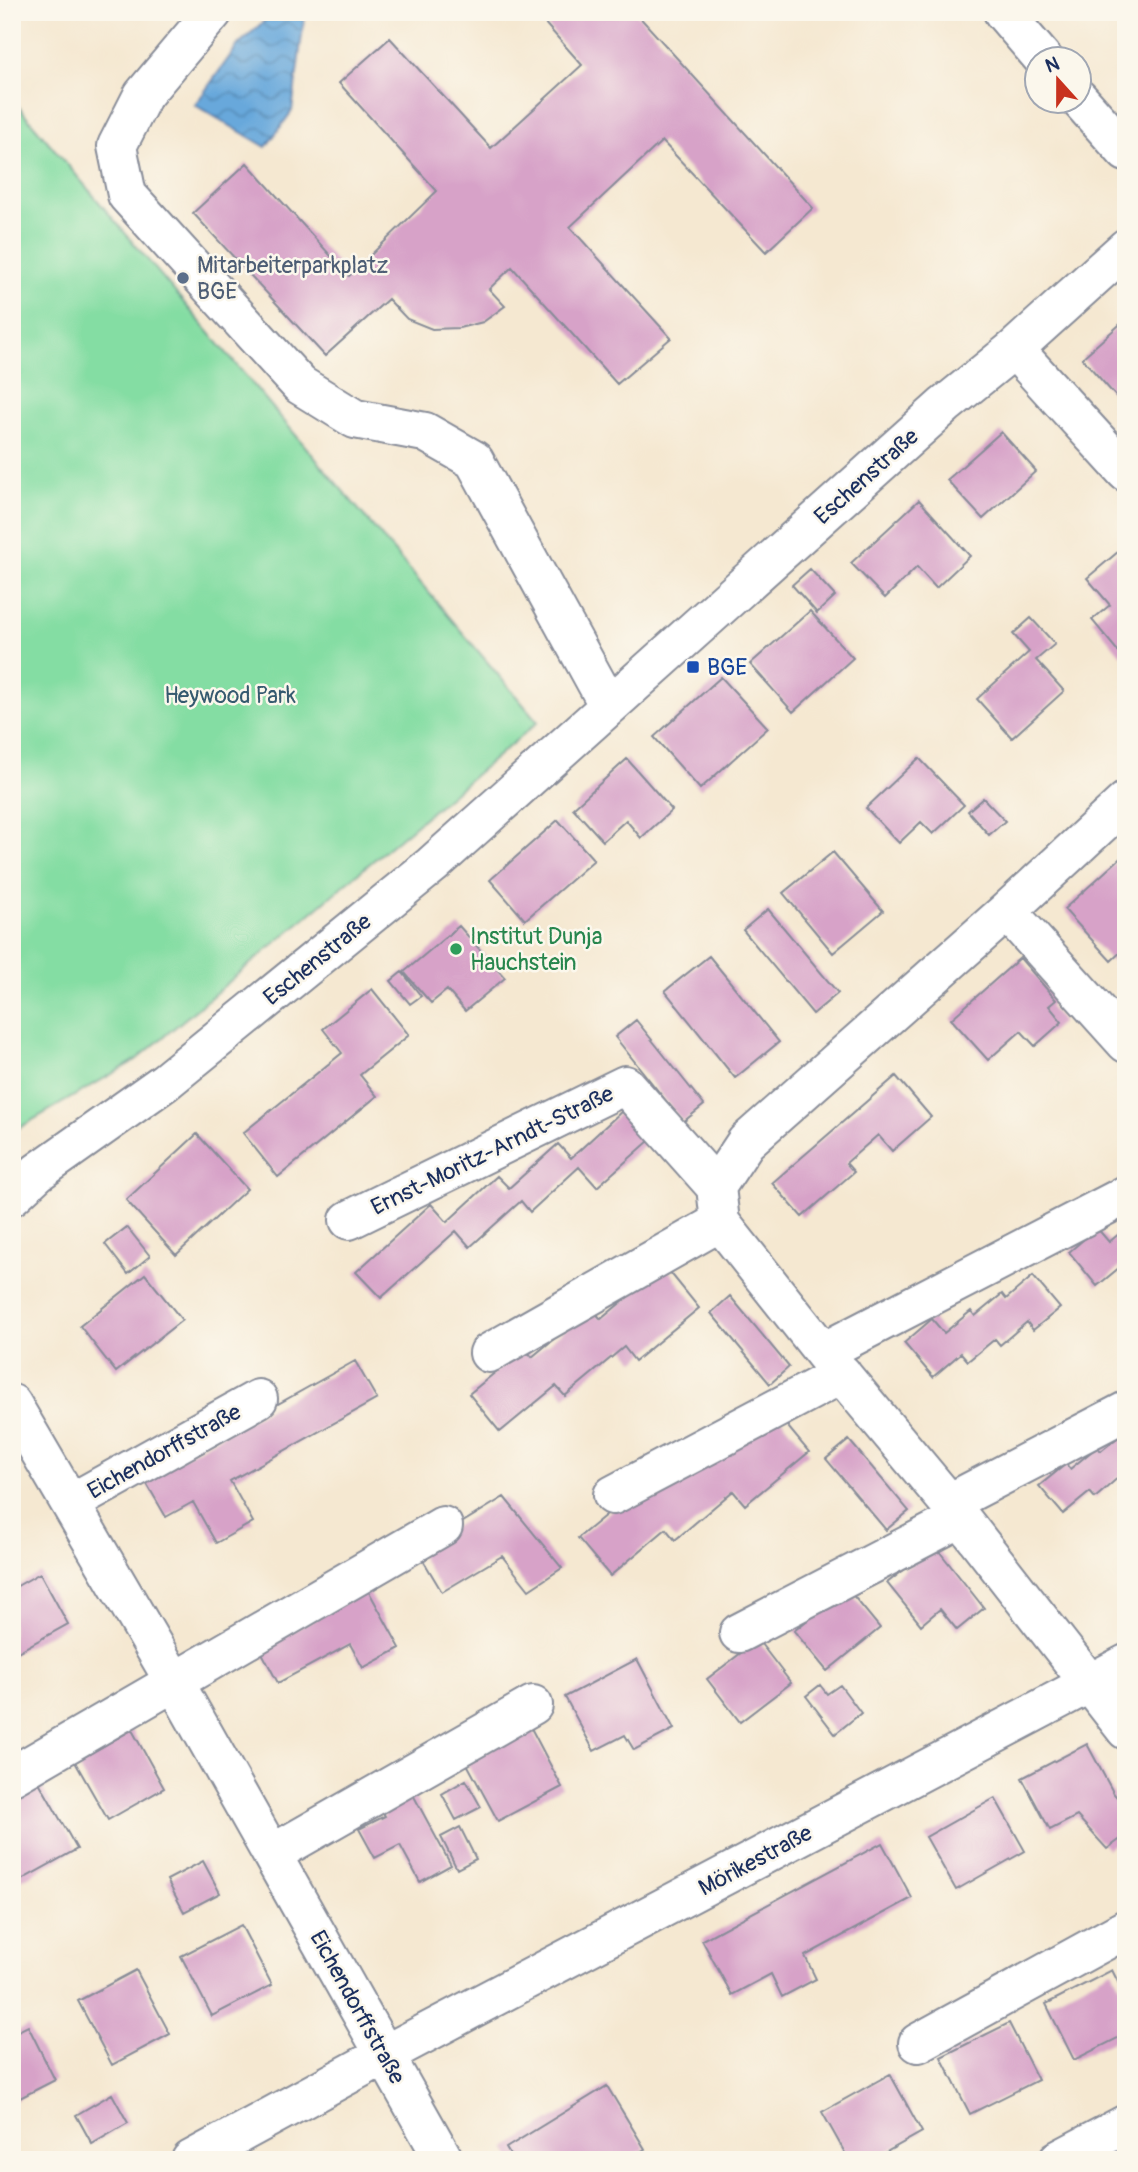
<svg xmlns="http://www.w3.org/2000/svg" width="1138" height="2172" font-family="Pangolin,sans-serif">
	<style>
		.park { fill: #84dda3; stroke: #508680; stroke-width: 2 }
		.water { fill: url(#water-waves); stroke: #416c9c; stroke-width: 2 }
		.building { fill: #d7a2c8 }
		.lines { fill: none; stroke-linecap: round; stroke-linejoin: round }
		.minor-casing { stroke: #888c98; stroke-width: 42 }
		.minor { stroke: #fff; stroke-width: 38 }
		.service-dot { fill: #5c6f8a; stroke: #fbf7ec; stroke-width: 2.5 }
		.transit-dot { fill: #1a4fb4; stroke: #fbf7ec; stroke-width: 2.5 }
		.leisure-dot { fill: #2e9e5b; stroke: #fbf7ec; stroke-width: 2.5 }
		.labels { text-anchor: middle; stroke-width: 5; stroke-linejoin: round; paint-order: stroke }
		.service-label { font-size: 23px; fill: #4e5e75; stroke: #fbf7ec; text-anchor: start }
		.street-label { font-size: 23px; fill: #1b2f5e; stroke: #fbf7ec }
		.transit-label { font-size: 23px; fill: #164399; stroke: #fbf7ec; text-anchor: start }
		.park-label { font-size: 23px; fill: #355a6f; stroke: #fbf7ec }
		.leisure-label { font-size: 23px; fill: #27864d; stroke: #fbf7ec; text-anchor: start }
	</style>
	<defs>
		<pattern id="water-waves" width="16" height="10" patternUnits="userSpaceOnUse" patternTransform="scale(1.75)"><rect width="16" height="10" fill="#67a8db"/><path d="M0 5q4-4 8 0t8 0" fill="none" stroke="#5489b5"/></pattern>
	</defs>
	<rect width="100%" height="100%" fill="#fbf7ec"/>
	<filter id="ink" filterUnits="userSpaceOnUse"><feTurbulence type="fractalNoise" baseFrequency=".0143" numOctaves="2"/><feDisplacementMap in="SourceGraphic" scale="14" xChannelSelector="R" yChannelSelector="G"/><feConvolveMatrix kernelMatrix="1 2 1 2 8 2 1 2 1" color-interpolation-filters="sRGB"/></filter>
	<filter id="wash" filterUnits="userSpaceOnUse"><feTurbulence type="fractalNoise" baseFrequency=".00686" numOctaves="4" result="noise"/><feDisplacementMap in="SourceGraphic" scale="28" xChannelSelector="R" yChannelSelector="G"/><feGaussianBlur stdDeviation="1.57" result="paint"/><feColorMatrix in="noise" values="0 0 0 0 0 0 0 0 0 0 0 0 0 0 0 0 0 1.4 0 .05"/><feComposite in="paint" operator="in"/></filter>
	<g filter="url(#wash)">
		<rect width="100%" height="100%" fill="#f5e8d1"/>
		<path class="park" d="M12 99 538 722 136 1060 12 1132Z"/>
		<path class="water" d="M274 12H305L292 111 266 147 195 105 238 45Z"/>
		<g id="blocks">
			<path class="building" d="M535 12H635L813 208 766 252 662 141 570 227 671 338 617 384 512 267 489 289 505 306 483 322 459 328 432 329 407 319 388 299 325 356 193 213 247 163 349 276 437 191 339 83 390 38 491 148 582 65Z
				M1126 319V396L1120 401 1082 358Z
				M1001 432 1036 471 983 519 947 480Z
				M919 500 970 556 936 588 917 567 885 598 851 563Z
				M1125 546 1126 651 1121 655 1092 620 1110 605 1087 578Z
				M810 569 835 596 817 613 792 585Z
				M810 611 853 658 793 712 750 664Z
				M1031 618 1055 644 1036 660 1064 691 1012 738 977 699 1029 652 1013 634Z
				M721 677 768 728 700 789 654 737Z
				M919 758 964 805 933 834 921 822 899 843 866 808Z
				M627 759 672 810 641 838 626 820 603 841 573 808Z
				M983 798 1005 821 989 835 968 811Z
				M558 820 594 860 525 920 490 880Z
				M833 852 883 911 833 953 783 893Z
				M1126 853V947L1111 961 1064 909Z
				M768 909 838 993 813 1014 743 930Z
				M459 926 505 978 465 1011 447 990 431 1003 404 972Z
				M709 956 779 1042 735 1078 665 991Z
				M1020 958 1056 1000 1049 1006 1062 1022 1035 1046 1021 1031 988 1060 951 1019Z
				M402 972 421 996 410 1004 391 981Z
				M372 989 409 1035 360 1075 377 1096 278 1177 243 1133 342 1053 323 1029Z
				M636 1020 704 1105 683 1122 615 1037Z
				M896 1076 931 1117 892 1151 878 1135 846 1163 854 1172 802 1217 772 1183Z
				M622 1111 649 1141 597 1187 579 1167 530 1212 521 1201 470 1247 456 1231 381 1298 356 1272 431 1204 447 1222 497 1176 509 1188 558 1144 571 1158Z
				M197 1134 247 1189 176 1255 126 1200Z
				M127 1227 150 1256 128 1274 105 1244Z
				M1097 1228 1109 1242 1126 1228V1262L1097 1286 1069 1252Z
				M665 1266 699 1308 635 1361 624 1347 565 1396 556 1386 500 1432 469 1394 525 1348 532 1357 591 1308 601 1319Z
				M145 1274 182 1320 116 1372 80 1326Z
				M1033 1276 1060 1308 1033 1330 1027 1322 1000 1345 995 1339 968 1361 961 1353 933 1377 904 1343 932 1319 944 1333 971 1311 975 1316 1002 1294 1006 1299Z
				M730 1296 789 1367 770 1384 711 1313Z
				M355 1361 377 1399 230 1481 253 1522 216 1543 193 1502 166 1517 144 1479Z
				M774 1410 809 1452 745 1505 733 1491 675 1540 666 1529 610 1576 578 1538 635 1491Z
				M1126 1431V1480L1121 1475 1095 1498 1090 1492 1063 1514 1039 1486 1066 1464 1070 1469 1097 1447 1101 1451Z
				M849 1440 909 1511 886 1530 826 1459Z
				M504 1497 562 1568 529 1590 502 1556 442 1592 417 1550Z
				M935 1546 984 1608 957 1630 940 1609 921 1625 887 1583Z
				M40 1573 68 1624 12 1655V1589Z
				M847 1588 880 1628 827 1671 794 1631Z
				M368 1590 400 1648 363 1668 350 1644 278 1683 260 1649Z
				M758 1640 791 1683 740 1722 707 1679Z
				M637 1659 674 1729 634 1750 625 1735 594 1751 565 1697Z
				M820 1685 827 1694 840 1685 861 1713 835 1734 806 1696Z
				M531 1728 562 1787 498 1821 466 1762Z
				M132 1730 164 1788 108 1820 75 1762Z
				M1087 1744 1114 1794 1126 1807V1835L1107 1849 1077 1816 1050 1830 1022 1778Z
				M466 1780 481 1807 456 1820 442 1794Z
				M39 1782 77 1849 12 1885V1798Z
				M410 1789 451 1865 420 1882 400 1845 375 1858 359 1829 385 1816 379 1805Z
				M995 1798 1025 1851 956 1890 926 1837Z
				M460 1827 476 1859 457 1869 441 1837Z
				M882 1843 912 1898 805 1956 816 1979 782 1997 771 1974 732 1995 702 1940Z
				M203 1861 220 1893 184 1912 167 1880Z
				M241 1925 272 1985 212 2016 181 1956Z
				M136 1970 170 2034 112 2065 78 2001Z
				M1112 1970 1126 1998V2034L1074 2060 1046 2004Z
				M1009 2023 1038 2080 970 2114 941 2057Z
				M28 2026 55 2080 12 2102V2034Z
				M890 2074 922 2132 872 2160H849L822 2112Z
				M607 2086 645 2149 636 2154 640 2160H513L506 2148Z
				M112 2094 128 2123 92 2144 76 2115Z"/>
		</g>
	</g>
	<g filter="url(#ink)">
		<use href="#blocks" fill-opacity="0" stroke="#888c98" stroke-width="2"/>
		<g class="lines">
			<defs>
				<path id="minor" d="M213 12 143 95 117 146 127 195 300 385 355 419 425 432 474 460 609 706
					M1003 12 1044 60
					M1078 98 1126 152
					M1014 349 1126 472
					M1126 801 1007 911 746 1142 716 1187 720 1222 823 1352 949 1503 1126 1730
					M1007 911 1126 1043
					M12 1196 38 1172 165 1082 432 865 945 405 1014 349 1126 248
					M349 1220 625 1085 716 1187
					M823 1352 1126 1195
					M489 1353 720 1222
					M12 1404 175 1683 444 2160
					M613 1495 842 1374
					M71 1503 258 1399
					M949 1503 1126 1411
					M739 1633 961 1518
					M12 1776 443 1526
					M272 1854 533 1705
					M918 2043 1126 1929
					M191 2160 384 2055 1126 1664
					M1058 2160 1126 2124"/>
			</defs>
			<use href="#minor" class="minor-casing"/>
			<use href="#minor" class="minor"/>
		</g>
	</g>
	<circle class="service-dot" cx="183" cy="278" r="7"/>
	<rect class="transit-dot" x="686" y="660" width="14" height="14" rx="3.5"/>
	<circle class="leisure-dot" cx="456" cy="949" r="7"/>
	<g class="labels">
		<g class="service-label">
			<text x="197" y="273">Mitarbeiterparkplatz<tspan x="197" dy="26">BGE</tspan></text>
		</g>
		<g class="street-label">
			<text transform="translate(866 476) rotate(-42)" y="8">Eschenstraße</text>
			<text transform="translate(317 959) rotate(-39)" y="8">Eschenstraße</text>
			<text transform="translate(492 1150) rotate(-26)" y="8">Ernst-Moritz-Arndt-Straße</text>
			<text transform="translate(164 1451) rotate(-29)" y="8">Eichendorffstraße</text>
			<text transform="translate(755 1860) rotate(-28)" y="8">Mörikestraße</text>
			<text transform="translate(358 2007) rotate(61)" y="8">Eichendorffstraße</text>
		</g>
		<g class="transit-label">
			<text x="707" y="675">BGE</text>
		</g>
		<g class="park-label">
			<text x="230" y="703">Heywood Park</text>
		</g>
		<g class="leisure-label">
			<text x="470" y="944">Institut Dunja<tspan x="470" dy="26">Hauchstein</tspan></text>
		</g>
	</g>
	<rect width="1138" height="2172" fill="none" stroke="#fbf7ec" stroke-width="42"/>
	<g transform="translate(1058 80) rotate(339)"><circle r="33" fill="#fbf7ec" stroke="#a1a7b3" stroke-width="2"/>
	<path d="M0-5L12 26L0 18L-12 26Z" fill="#c8321e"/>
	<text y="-10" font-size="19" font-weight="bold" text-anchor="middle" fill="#1b2f5e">N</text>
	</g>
</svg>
